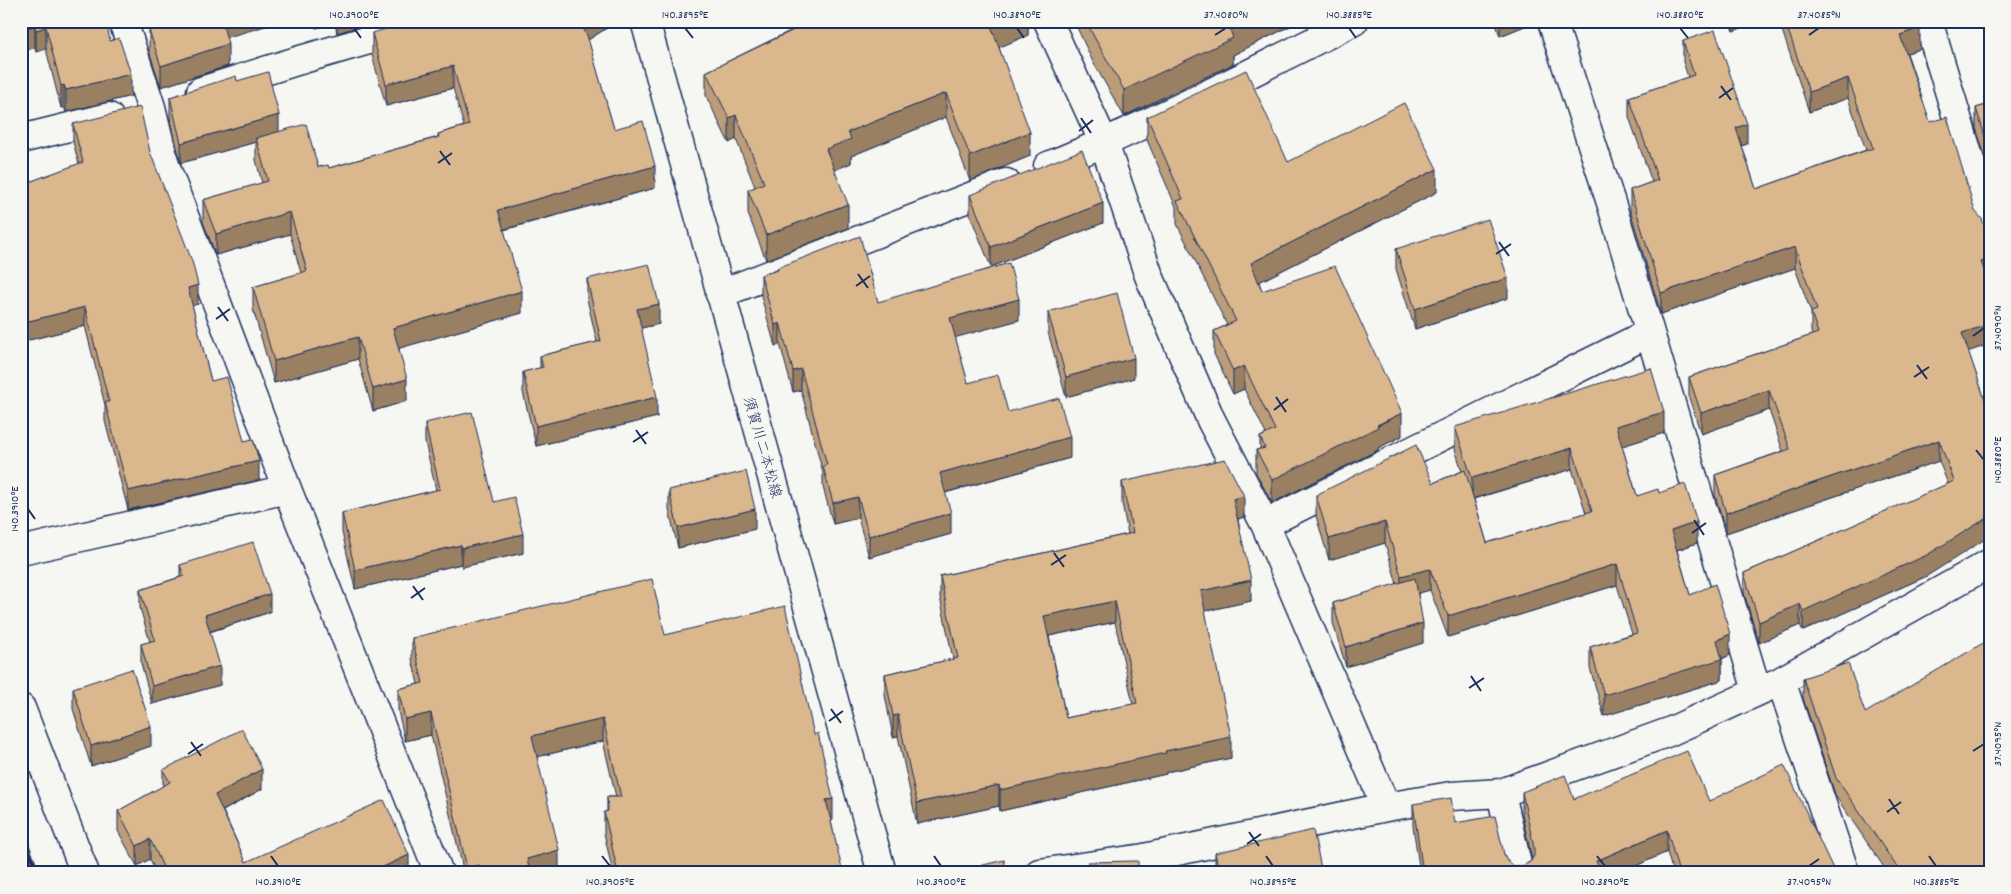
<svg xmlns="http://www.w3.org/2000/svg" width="2011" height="894" font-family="Dekko,'Klee One',sans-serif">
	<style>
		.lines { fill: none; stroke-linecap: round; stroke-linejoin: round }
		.minor-casing { stroke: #1b2f5e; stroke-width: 31 }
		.major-casing { stroke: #1b2f5e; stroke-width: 31 }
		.minor { stroke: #f6f6f2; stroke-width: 28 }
		.major { stroke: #f6f6f2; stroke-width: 28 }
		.rail { stroke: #1b2f5e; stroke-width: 4 }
		.wall { fill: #bc9d79; stroke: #1b2f5e; fill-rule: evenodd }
		.shaded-wall { fill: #998063; stroke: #1b2f5e }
		.building { fill: #dbb78d; stroke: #1b2f5e; fill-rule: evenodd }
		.ticks { fill: none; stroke: #1b2f5e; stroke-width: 2 }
		.labels { text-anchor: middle; stroke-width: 4; stroke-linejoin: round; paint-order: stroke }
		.street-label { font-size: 15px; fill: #1b2f5e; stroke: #f6f6f2 }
		.neatline { fill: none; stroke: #1b2f5e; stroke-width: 2 }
		.ticks-label { font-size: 12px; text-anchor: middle; fill: #1b2f5e }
	</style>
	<rect width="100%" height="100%" fill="#f6f6f2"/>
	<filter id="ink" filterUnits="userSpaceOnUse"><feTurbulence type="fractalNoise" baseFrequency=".02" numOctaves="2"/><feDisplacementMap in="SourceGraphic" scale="10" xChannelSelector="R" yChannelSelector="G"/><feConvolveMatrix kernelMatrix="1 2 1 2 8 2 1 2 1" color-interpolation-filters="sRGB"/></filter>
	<g filter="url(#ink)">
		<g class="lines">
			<defs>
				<path id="minor" d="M123 21 151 107 165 165 287 489 439 873
					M1048 21 1104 143 1149 276 1211 420 1265 524 1386 807
					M1552 21 1612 206 1757 691
					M1928 21 1990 227
					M201 91 300 60 434 21
					M21 139 109 117
					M1048 166C1152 124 1253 72 1354 21
					M720 294 1006 183
					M1265 524 1649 333
					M21 551 287 489
					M1781 681 1845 873
					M21 708 85 873
					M1501 793 1519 873
					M1039 873 1144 858 1386 807 1451 796 1501 793 1669 732 1781 681 1990 563"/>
				<path id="major" d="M645 21 882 873"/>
			</defs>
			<use href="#minor" class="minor-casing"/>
			<use href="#major" class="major-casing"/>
			<use href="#minor" class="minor"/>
			<use href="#major" class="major"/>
			<path class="rail" d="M21 828 38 873"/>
		</g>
		<path class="wall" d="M21 21 110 41 131 96 66 112 64 107 61 108 46 49 36 52 35 48Z
			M314 21H377L337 33 335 23 316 28Z
			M610 21V26L588 40 614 129 655 188 504 230 522 313 399 348 407 401 373 411 358 359 274 383 253 309V287L301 273 290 234 216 255 203 222V200L262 183 256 160V142L181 163 170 118V97L237 81 279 132 318 167 329 168 438 137V134L464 126 453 88 386 106 372 55V33Z
			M796 21H1028V35L999 47 1030 156 970 181 946 117 851 156V163L834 170 848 228 766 260 748 214V190L755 187 736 139 729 143 706 96V72L798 27Z
			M1074 21H1300L1233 55V64L1124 116 1093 62Z
			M1495 21H1537L1500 36Z
			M1729 21H1761L1733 31Z
			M1779 21H1917L1920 49 1907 53 1930 122 1990 286V344L1968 351 1990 414 1927 576 1803 631 1800 625 1759 643 1744 593V573L1948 484 1939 461 1726 533 1715 495V475L1783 451 1769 410 1701 434 1689 398V377L1812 335 1811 332V312L1795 268 1661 314 1630 210V190L1652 182 1629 117V97L1688 77 1683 62V41L1747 144 1742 146 1756 189 1866 150 1848 98 1809 112Z
			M149 30 226 37 228 66 161 87 149 51Z
			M1990 104V172L1976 128V108Z
			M1147 117 1288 162 1437 192 1259 282 1262 291 1402 436 1378 448V450L1272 503 1256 473V450L1260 449V437L1266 434 1244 389 1233 394 1214 354V331L1227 325 1177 224V209L1147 140Z
			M73 124 150 152 198 304 192 305 211 381 244 441 259 480 128 510 105 421V405L85 326 21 342V185L79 164 73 142Z
			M970 195 1103 223 991 267 970 215Z
			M1396 249 1508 298 1415 329 1396 269Z
			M777 268 878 302 1019 320 955 337 968 383 1070 458 945 493 951 534 869 557 858 518 833 524 823 487V473L801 390 793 392 780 344 775 346 761 296V275L777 270Z
			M587 279 659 324 641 328 657 417 536 446 523 392V372L540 368V356L597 342 587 299Z
			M1048 312 1134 378 1066 397 1048 332Z
			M425 423 494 502 523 553 462 567 461 564 355 589 342 532V513L436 490 425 442Z
			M1455 427 1664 433 1622 446 1637 496 1659 493 1697 543 1677 550 1690 595 1730 655 1722 659V680L1604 716 1590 668V647L1632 634 1617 585 1448 637 1430 590 1418 593 1423 643 1346 667 1333 623V603L1397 584 1385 543 1329 560 1316 516V495L1433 483 1462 471 1455 449ZM1572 469 1586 513 1487 543 1474 499Z
			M1122 482 1244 517 1238 519 1251 601 1205 611 1231 758 1166 772V774L1000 811 999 806 917 824 898 736 893 737 885 695V674L953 659 940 597V576L1128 534 1122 503ZM1115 622 1133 704 1066 718 1049 636Z
			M669 490 755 529 678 548 669 510Z
			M180 565 270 612 210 632 220 685 152 704 141 663V644L150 642 140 608V590L180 577Z
			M665 635 833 820 831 821 842 873H613L604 833V812L607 811V797H616L603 741 537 757 559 872 464 873 431 735 405 741 398 711V689L418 684 412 659V638Z
			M1803 678 1990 873H1888L1836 797 1803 698Z
			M73 688 151 746 91 766 73 709Z
			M163 770 262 789 223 811 246 862 409 873H156L150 859 137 866 118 831V811L163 786Z
			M1522 792 1574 799 1709 801 1835 873H1673L1667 852 1620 873H1420L1413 826V804L1455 823 1504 854 1507 861 1514 866H1522L1530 862 1532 859 1522 814Z
			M1215 853 1322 873 1215 868Z"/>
		<path class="shaded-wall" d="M221 21H283L221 39Z
			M316 21H335V23L316 28Z
			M337 21H377L337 33Z
			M583 21H610V26L580 45V23Z
			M1002 21H1028V35L991 51V26Z
			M1248 21H1300L1233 55V64L1124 116V90L1230 30Z
			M1500 21H1537L1500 36Z
			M1733 21H1761L1733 31Z
			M35 26V48L21 51V29Z
			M46 27V49L36 52V30Z
			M1920 28V49L1900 55V35Z
			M228 44V66L161 87V66Z
			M453 66V88L386 106V84Z
			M131 74V96L66 112V90Z
			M1848 78V98L1809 112V92Z
			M64 85V107L61 108V86Z
			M946 93V117L851 156V163L826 174V149L848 132Z
			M279 115V135L256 138V142L181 163V143Z
			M736 115V139L729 143V118Z
			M1747 124V144L1736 148V128Z
			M1030 132V156L970 181V156Z
			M655 166V188L498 231V210Z
			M1437 169V192L1251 286V263Z
			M1103 203V223L991 267V247Z
			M848 204V228L766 260V235Z
			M290 212V234L216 255V234Z
			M1795 247V268L1661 314V293Z
			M1990 259V279L1981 282V262Z
			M1508 278V298L1415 329V309Z
			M198 285V304L188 307V288Z
			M522 291V313L393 350V328Z
			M1019 299V320L950 339V318Z
			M659 304V324L637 329V309Z
			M85 307V326L21 342V323Z
			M780 323V344L775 346V325Z
			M1990 324V344L1962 354V333Z
			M358 337V359L274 383V361Z
			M1134 358V378L1066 397V377Z
			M1244 366V389L1233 394V371Z
			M801 369V390L793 392V371Z
			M407 379V401L373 411V389Z
			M1769 390V410L1701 434V413Z
			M657 397V417L536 446V426Z
			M1664 412V433L1616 448V426Z
			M1402 413V436L1378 448V450L1272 503V480Z
			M1070 437V458L940 494V473Z
			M1939 440V461L1726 533V513Z
			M1572 448V469L1472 499V478Z
			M259 461V480L128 510V491Z
			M1244 496V517L1233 520V499Z
			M858 497V518L833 524V503Z
			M755 509V529L678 548V528Z
			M951 513V534L869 557V536Z
			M1990 516V536L1927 576 1803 631V611Z
			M1385 522V543L1329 560V539Z
			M1697 522V543L1671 552V531Z
			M523 534V553L462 567V548Z
			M461 545V564L355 589V570Z
			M1617 564V585L1448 637V616Z
			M1430 569V590L1401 598V576Z
			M1251 580V601L1201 612V591Z
			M270 594V612L205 633V615Z
			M1115 601V622L1044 637V616Z
			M1800 604V625L1759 643V622Z
			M1423 623V643L1346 667V647Z
			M1730 634V655L1721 659H1722V680L1604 716V695Z
			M220 666V685L152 704V686Z
			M431 713V735L405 741V719Z
			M898 715V736L893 737V716Z
			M603 719V741L532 758V736Z
			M151 726V746L91 766V746Z
			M1231 737V758L1166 772V774L1000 811V790L1165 751Z
			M262 769V789L215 815V795Z
			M999 785V806L917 824V803Z
			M833 799V820L826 822V800Z
			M1667 830V852L1620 873H1596V861Z
			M150 839V859L137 866V846Z
			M559 850V872L527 873V859Z
			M409 855V873H370Z
			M479 865V873H467V868Z
			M842 869V873H829Z"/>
		<path class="building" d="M21 21H106L110 41 119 38 131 74 66 90 64 85 61 86 46 27 36 30 35 26 21 29Z
			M179 21H222L228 44 161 66 149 30Z
			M414 21H583L580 23 587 35 614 129 643 121 655 166 498 210 522 291 393 328 407 379 373 389 358 337 274 361 253 287 307 271 290 212 216 234 203 200 268 181 256 138 306 124 318 167 328 165 329 168 439 137 438 134 469 125 453 66 386 84 372 33Z
			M807 21H1002L991 26 1030 132 970 156 946 93 848 132 851 139 826 149 848 204 766 235 748 190 764 183 736 115 729 118 706 72 808 23Z
			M1086 21H1248L1230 30 1233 38 1124 90 1093 35Z
			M1785 21H1917L1920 28 1900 35 1930 122 1947 117 1975 211 1982 219 1990 243V259L1981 262 1990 286V324L1962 333 1990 414V516L1927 555 1803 611 1800 604 1759 622 1744 573 1954 481 1939 440 1726 513 1715 475 1790 449 1769 390 1701 413 1689 377 1818 333 1811 312 1817 310 1795 247 1661 293 1630 190 1658 180 1629 97 1694 75 1683 41 1715 30 1747 124 1736 128 1756 189 1873 148 1848 78 1809 92Z
			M1246 70 1288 162 1404 103 1437 169 1251 263 1262 291 1335 266 1402 413 1377 425 1378 427 1272 480 1256 450 1265 448 1260 437 1275 430 1244 366 1233 371 1214 331 1236 321 1177 201 1183 199 1147 117Z
			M268 72 279 115 181 143 170 97 236 76 237 81Z
			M1990 104V152L1976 108Z
			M140 107 150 152 192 261 198 285 188 288 211 381 227 377 244 441 253 439 259 461 128 491 105 402H109L85 307 21 323V185L83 162 73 124Z
			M1082 150 1103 203 991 247 970 195Z
			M1488 219 1508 278 1415 309 1396 249Z
			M860 236 878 302 1009 263 1019 299 950 318 968 383 998 375 1008 412 1059 398 1070 437 940 473 951 513 869 536 858 497 833 503 823 466 827 465 801 369 793 371 780 323 775 325 761 275 778 270 777 268Z
			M649 264 659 304 637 309 657 397 536 426 523 372 543 367 540 356 601 341 587 279Z
			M1117 293 1134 358 1066 377 1048 312Z
			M1651 368 1664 412 1616 426 1637 496 1658 489 1659 493 1685 484 1697 522 1671 531 1690 595 1715 584 1730 634 1717 640 1722 659 1604 695 1590 647 1637 633 1617 564 1448 616 1430 569 1401 576 1385 522 1329 539 1316 495 1416 445 1433 483 1465 470 1487 543 1592 511 1572 448 1472 478 1455 427Z
			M472 412 494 502 514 497 523 534 462 548 461 545 355 570 342 513 440 489 425 423Z
			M1225 459 1244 496 1233 499 1251 580 1201 591 1231 737 1165 751 1166 753 1000 790 999 785 917 803 898 715 893 716 885 674 958 658 940 576 1133 533 1122 482ZM1115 601 1137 703 1066 718 1044 616Z
			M746 471 755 509 678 528 669 490Z
			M253 542 270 594 205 615 220 666 152 686 141 644 155 640 140 590 184 576 180 565Z
			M1415 578 1423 623 1346 647 1333 603Z
			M652 579 665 635 785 606 814 735 818 733 833 799 826 800 842 869 829 873H618L604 812 608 811 607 797H621L603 719 532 736 559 850 527 859 530 873H481L479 865 467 868 431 713 405 719 398 689 423 683 412 638Z
			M1990 639V873H1901L1836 778 1803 678 1848 663 1865 713Z
			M132 669 151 726 91 746 73 688Z
			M242 729 262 769 215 795 246 862 384 800 409 855 370 873H166L150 839 137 846 118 811 170 782 163 770Z
			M1687 751 1709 801 1784 765 1835 873H1679L1667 830 1596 861 1601 873H1423L1413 804 1451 798 1455 823 1495 816 1504 854 1507 861 1514 866H1522L1530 862 1534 856V848L1522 792 1565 775 1574 799Z
			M1313 830 1322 873H1194L1218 867 1215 853Z
			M1004 860 1007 873H950Z
			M1138 861V873H1088V862Z"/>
	</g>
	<path class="ticks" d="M354 28 361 38M685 28 693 38M1017 28 1024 38M1349 28 1356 38M1680 28 1688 38M1215 35 1226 28M1809 35 1819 28M1721 86 1731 100M1719 98 1733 88M1081 118 1091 133M1079 131 1093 120M440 151 450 165M438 163 452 153M1499 242 1509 256M1496 254 1511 244M858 274 868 288M856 286 870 276M218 307 228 321M216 319 230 309M1973 336 1984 328M1917 365 1927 379M1914 377 1929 367M1276 397 1286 412M1274 410 1288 399M636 430 646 444M633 442 648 432M1976 450 1984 460M28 509 35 519M1694 520 1704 535M1692 533 1706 523M1054 553 1064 567M1051 565 1066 555M413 586 423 600M411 598 425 588M1471 676 1481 691M1469 688 1484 678M831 709 841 723M829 721 843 711M191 742 201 756M1973 751 1984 744M188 754 203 744M1889 799 1899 814M1887 812 1901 802M1249 832 1259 846M1247 844 1261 834M271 856 278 866M602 856 610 866M934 856 941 866M1266 856 1273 866M1597 856 1605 866M1929 856 1936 866M1809 866 1819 859"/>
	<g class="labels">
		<g class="street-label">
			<text transform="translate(763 447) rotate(74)" y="5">須賀川二本松線</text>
		</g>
	</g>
	<rect width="2011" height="894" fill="none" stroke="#f6f6f2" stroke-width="55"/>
	<rect x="28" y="28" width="1956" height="838" class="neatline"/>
	<g class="ticks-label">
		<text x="354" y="18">140.3900°E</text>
		<text x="685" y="18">140.3895°E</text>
		<text x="1017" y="18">140.3890°E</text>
		<text x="1226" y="18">37.4080°N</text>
		<text x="1349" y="18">140.3885°E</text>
		<text x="1680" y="18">140.3880°E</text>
		<text x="1819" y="18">37.4085°N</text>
		<text transform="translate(1997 328) rotate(-90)" y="4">37.4090°N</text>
		<text transform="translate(1997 460) rotate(-90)" y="4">140.3880°E</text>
		<text transform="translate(14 509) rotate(-90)" y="4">140.3910°E</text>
		<text transform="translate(1997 744) rotate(-90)" y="4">37.4095°N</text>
		<text x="278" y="885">140.3910°E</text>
		<text x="610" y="885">140.3905°E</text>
		<text x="941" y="885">140.3900°E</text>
		<text x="1273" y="885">140.3895°E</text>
		<text x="1605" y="885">140.3890°E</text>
		<text x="1809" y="885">37.4095°N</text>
		<text x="1936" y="885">140.3885°E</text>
	</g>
</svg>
